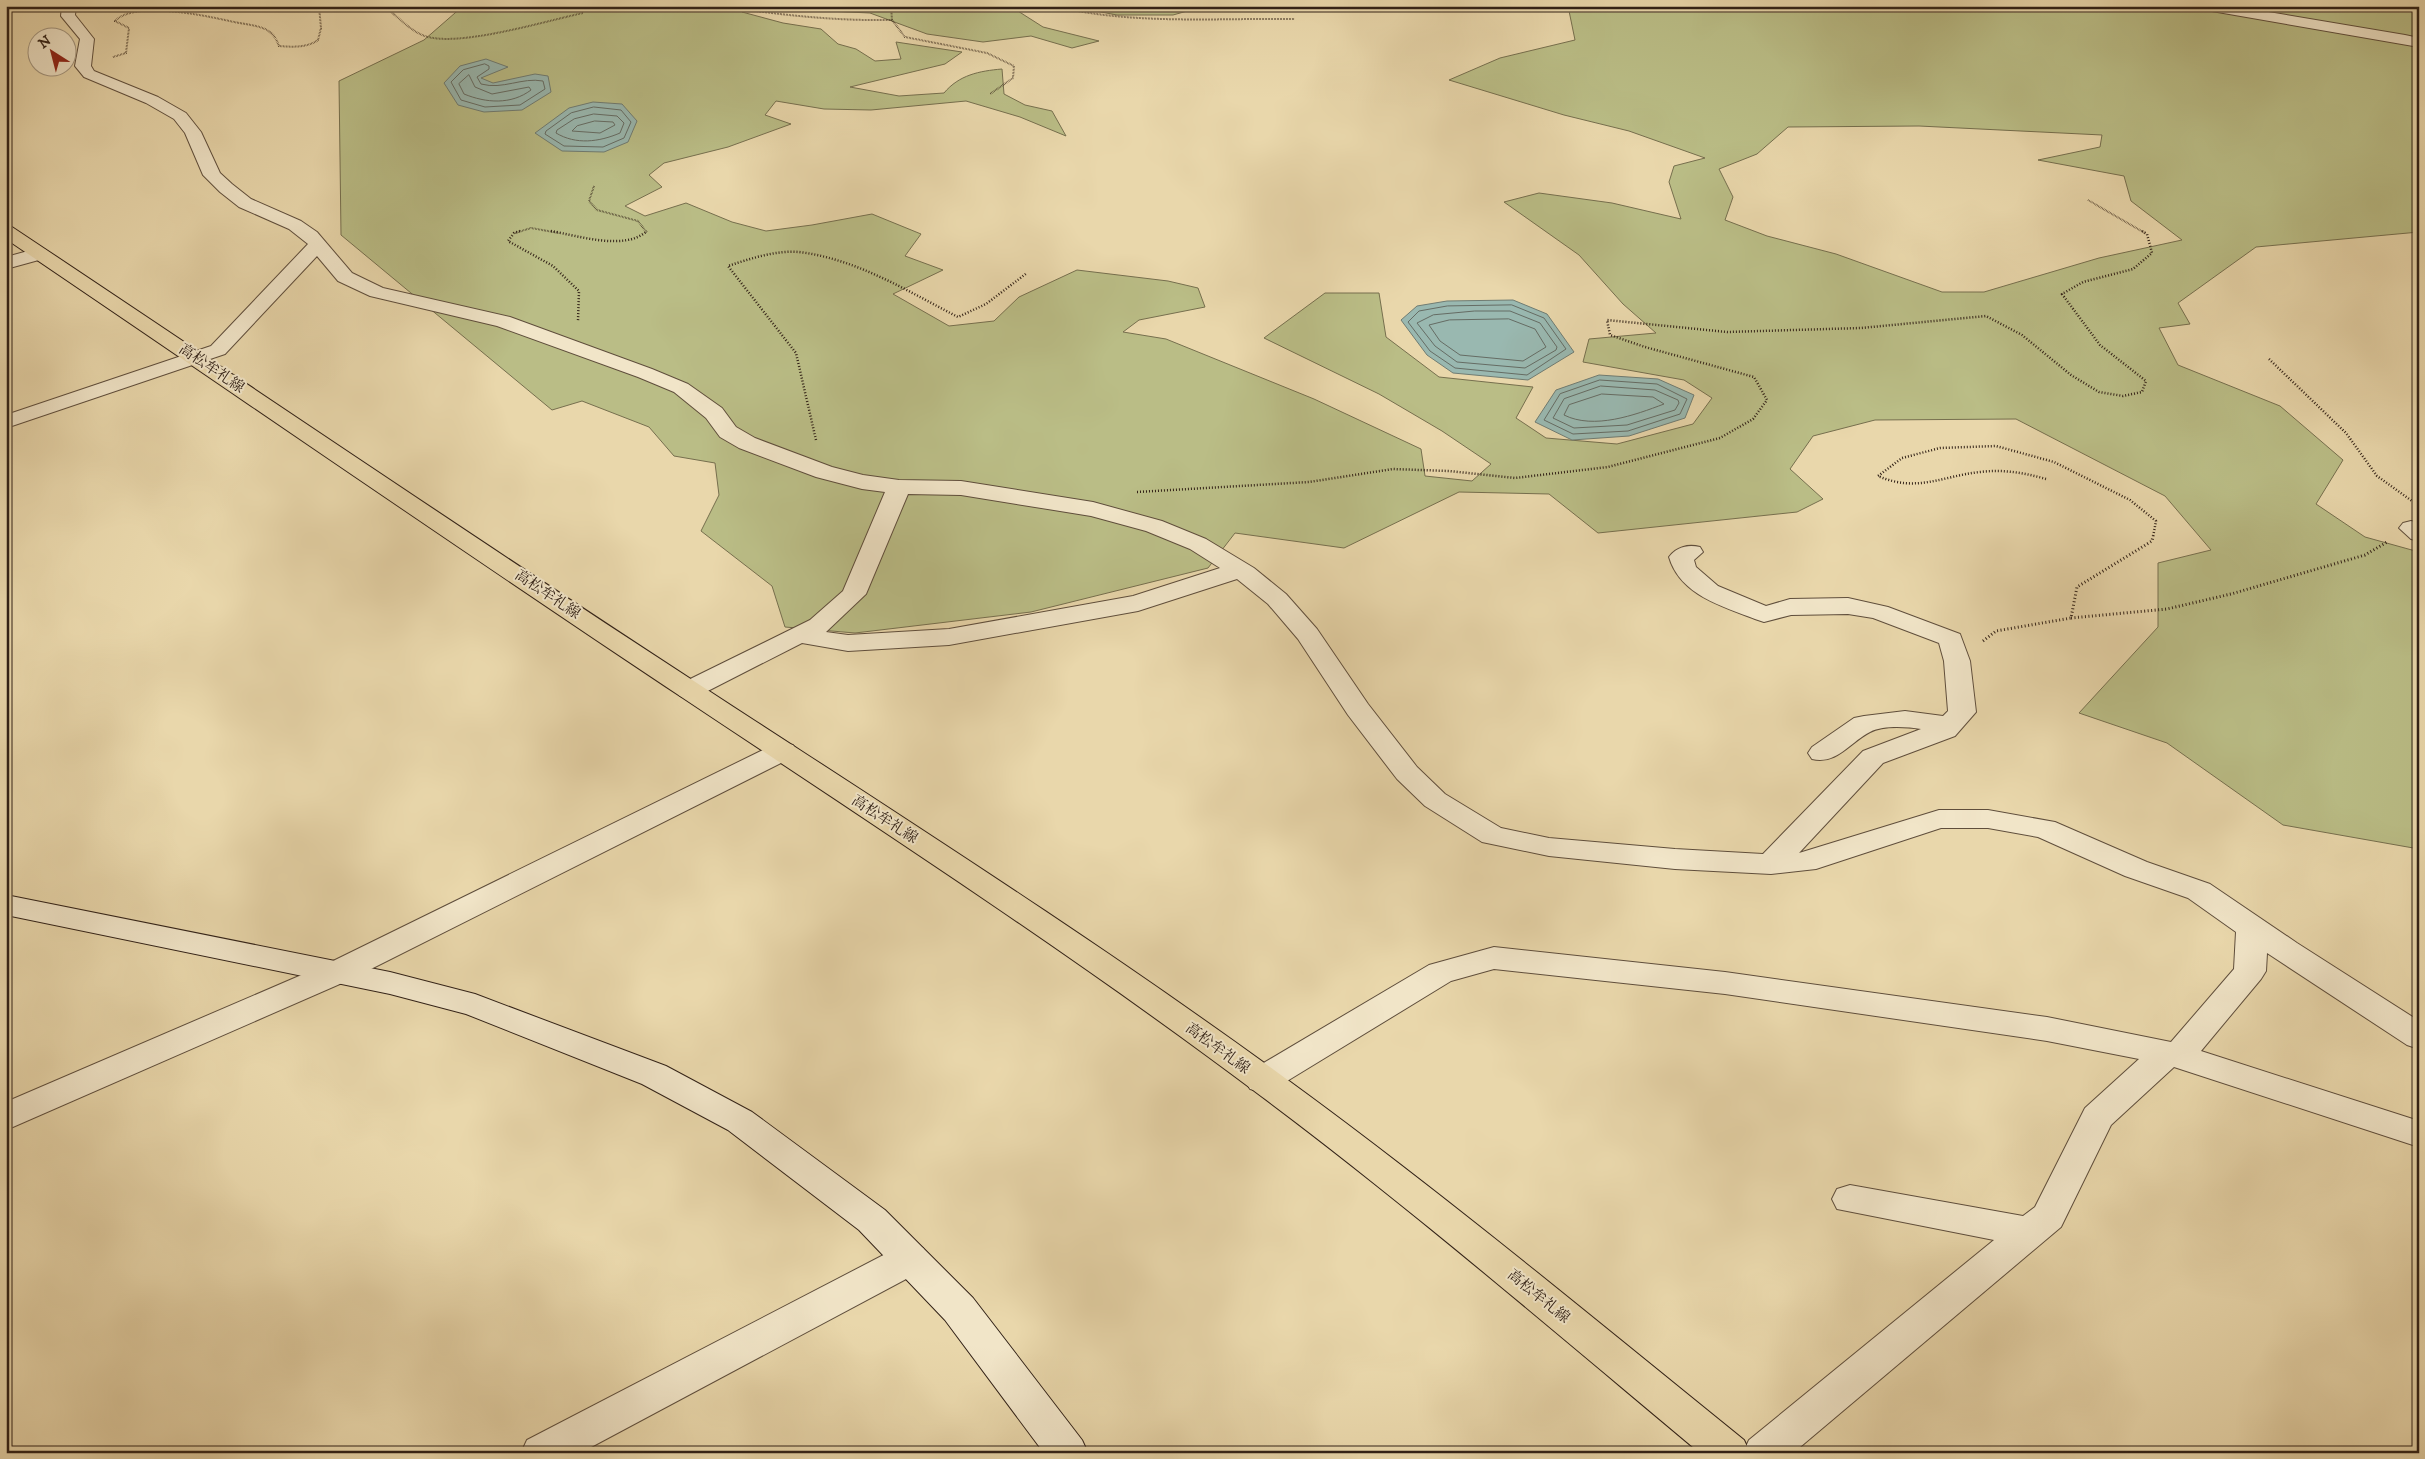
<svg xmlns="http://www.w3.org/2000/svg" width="2425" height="1459" font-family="'IM FELL DW Pica','Noto Serif JP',serif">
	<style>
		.green { fill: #babd86; stroke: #766f4e; fill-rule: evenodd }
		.water { fill: #99b8b0; stroke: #6f7c73 }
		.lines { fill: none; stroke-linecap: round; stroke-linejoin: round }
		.shore { stroke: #656c64; stroke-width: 1 }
		.street-casing { stroke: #5f4e3c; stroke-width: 2 }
		.secondary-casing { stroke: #312117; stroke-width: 2 }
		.primary-casing { stroke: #312117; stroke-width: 2 }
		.path-far2 { stroke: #312117; stroke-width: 2; stroke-dasharray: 0.5 1; stroke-linecap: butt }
		.path-far1 { stroke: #312117; stroke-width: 2.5; stroke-dasharray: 1 2; stroke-linecap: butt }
		.path { stroke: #312117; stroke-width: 3; stroke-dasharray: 1 2.5; stroke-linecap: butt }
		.street { fill: #f1e5c8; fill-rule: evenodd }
		.secondary { fill: #f1e5c8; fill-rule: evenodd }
		.primary { fill: #e9d7ab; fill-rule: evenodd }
		.labels { text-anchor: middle; stroke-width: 4; stroke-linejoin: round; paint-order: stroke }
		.street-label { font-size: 15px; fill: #312117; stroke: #f1e5c8 }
	</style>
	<rect width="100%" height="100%" fill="#e9d7ab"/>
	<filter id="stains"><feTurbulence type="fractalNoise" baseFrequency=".004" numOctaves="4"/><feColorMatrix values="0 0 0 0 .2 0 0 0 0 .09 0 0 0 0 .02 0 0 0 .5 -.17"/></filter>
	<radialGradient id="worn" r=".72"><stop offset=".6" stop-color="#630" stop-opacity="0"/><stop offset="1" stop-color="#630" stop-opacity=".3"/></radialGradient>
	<path class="green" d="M463 6H1010L1043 27 1099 41 1072 48 1031 36 983 42 927 34 870 13 762 8 742 12 783 23 821 29 838 44 856 49 875 61 901 59 896 42 962 52 945 64 850 87 899 96 944 93C959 75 979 71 1002 69L1004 94 1025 105 1052 111 1066 136 1020 117 966 101 871 110 824 109 776 101 765 115 791 124 728 147 664 163 649 175 662 187 625 206 645 216 686 203 732 222 766 231 812 225 872 214 921 234 905 256 943 270 893 294 949 326 994 321 1019 297 1077 270 1168 281 1198 288 1205 307 1139 320 1123 332 1166 339 1314 399 1421 449 1425 476 1472 481 1491 464 1442 431 1379 394 1264 338 1325 293H1379L1386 337 1439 377 1533 387 1516 418 1546 438 1617 444 1693 424 1712 398 1684 380 1583 362 1589 339 1656 333 1623 304 1579 255 1504 202 1539 193 1612 203 1681 219 1669 182 1674 166 1705 158 1629 131 1564 115 1449 80 1500 58 1575 40 1568 6H2419V232L2256 247 2178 303 2190 324 2159 328 2178 365 2280 406 2343 460 2316 504 2365 537 2419 552V849L2283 825 2167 743 2079 713 2158 627V563L2211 550 2165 496 2016 419 1875 420 1813 436 1790 469 1823 499 1797 512 1598 533 1549 494 1459 492 1344 548 1235 533 1208 568 1031 612 855 633 785 627 772 586 701 531 719 495 715 463 674 456 649 427 582 401 552 410 341 235 339 81 424 40ZM1919 126 2102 135 2100 147 2038 160 2124 176 2131 201 2182 240 2099 258 1984 292H1942L1836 254 1767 236 1725 220 1733 197 1719 169 1757 154 1788 127Z
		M1069 6H1205L1173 15H1117Z"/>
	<path class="water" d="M486 59 508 67 481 78 493 83 535 74 548 76 551 92 522 110 484 112 458 105 444 83 460 66Z
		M593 102 622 104 637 121 628 142 604 152 562 151 535 133 569 108Z
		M1513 300 1547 314 1574 352 1528 380 1453 373 1427 355 1401 320 1417 306 1447 301Z
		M1599 375 1658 379 1694 395 1685 418 1629 436 1572 440 1535 422 1556 390Z"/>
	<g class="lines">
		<path class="shore" d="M485 64 489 66V69L477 77 481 84C503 90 522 77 543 81L545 89 520 105 485 107 461 100 451 82 463 70Z
			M469 75 475 87 492 94 529 87 531 90C511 105 486 103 464 94L459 84Z
			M594 107 621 110 631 122 624 138 603 147 564 146 545 134 546 131 571 113Z
			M594 114 617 116 624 123 620 133C599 142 576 145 556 133L557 130 574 119Z
			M595 121 613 122 615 125 600 133 572 131 577 126Z
			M1512 305 1544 318 1566 349 1527 375 1455 368 1430 351 1408 322 1419 311 1447 306Z
			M1475 311H1510L1540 323 1557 347 1556 350 1525 368 1457 362 1435 346 1417 323 1433 315Z
			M1509 319 1535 329 1546 347 1523 361 1460 355 1440 341 1429 325 1449 320Z
			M1600 380 1657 384 1687 399 1680 414 1628 431 1573 434 1544 420 1560 394Z
			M1601 386 1655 390 1678 400 1679 403 1675 410 1627 425 1574 428 1553 418 1564 399Z
			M1602 394 1653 397 1664 404C1635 415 1594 430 1564 415L1569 405Z"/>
		<defs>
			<path id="street" d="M62 6H76L75 15 94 39 91 66 94 71 158 97 186 113 201 132 220 173 232 184 251 199 301 221 317 232 352 273 383 288 510 317 652 369 688 384 722 408 736 427 755 438 832 467 863 475 899 480 961 481 1093 502 1162 521 1206 539 1254 568 1286 594 1317 629 1368 704 1417 767 1445 794 1501 828 1549 838 1675 849 1763 854 1863 751 1921 729C1907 727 1884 725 1870 732 1850 742 1837 765 1812 759L1808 753 1812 747 1854 718 1864 716 1905 711 1943 716 1948 711 1944 661 1939 643 1873 618 1848 614 1791 615 1764 622 1755 619C1722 606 1680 595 1669 557 1676 547 1688 544 1700 547L1703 552 1694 560 1696 567 1718 586 1766 606 1790 599 1848 598 1888 607 1960 634 1970 661 1976 712 1955 736 1883 763 1799 853 1939 810H1988L2055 822 2147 862 2210 884 2297 943 2419 1021V1049L2407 1045 2267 953 2266 971 2261 979 2201 1051 2419 1121V1147L2174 1067 2111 1125 2061 1227 1793 1453H1743L1749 1440 1994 1240 1837 1209 1832 1199 1837 1189 1850 1185 2023 1216 2035 1207 2085 1108 2139 1059 2047 1041 1725 994 1494 969 1451 981 1274 1089 1262 1092 1250 1089 1245 1080 1250 1071 1429 965 1494 947 1725 972 2047 1017 2171 1042 2234 969 2236 932 2188 898 2125 876 2038 837 1988 828H1941L1816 869 1771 874 1675 869 1549 856 1482 842 1425 806 1397 779 1348 715 1298 639 1268 604 1237 579 1138 611 949 645 848 651 802 643 698 696 689 698 680 696 676 690 680 684 810 620 843 591 885 492 862 489 816 477 739 448 720 437 706 418 674 392 638 377 497 326 370 296 338 281 317 256 225 354 6 428V415L211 346 308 244 289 229 239 207 220 192 203 175 185 133 174 119 146 103 84 77 75 66 80 39 61 16ZM908 494 961 495 1091 516 1146 531 1190 549 1220 568 1133 596 949 629 848 635 826 632 866 594Z
				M2199 6H2233L2405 35 2419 38V47L2206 10Z
				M39 248 46 250 48 254 46 258 6 269V257Z
				M2411 521 2419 523V541L2411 539 2399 528 2403 523Z
				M783 743 793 745 797 751 793 757 349 980 6 1130V1102L327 964 773 745Z
				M910 1244 923 1248 929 1259 923 1270 580 1453H521L527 1440 897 1248Z"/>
			<path id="secondary" d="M6 895 390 972 475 994 666 1066 752 1112 885 1210 973 1298 1082 1440 1088 1453H1044L945 1320 859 1230 728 1130 642 1084 466 1014 390 994 6 915Z"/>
			<path id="primary" d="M6 226 12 227C242 380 471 536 703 687 899 815 1096 940 1285 1078 1443 1193 1593 1318 1744 1440L1750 1453H1700C1555 1332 1412 1209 1261 1096 1074 955 878 828 683 698 456 547 232 392 6 239Z"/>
		</defs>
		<use href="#street" class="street-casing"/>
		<use href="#secondary" class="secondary-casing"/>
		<use href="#primary" class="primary-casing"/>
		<path class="path-far2" d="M389 6 390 11C401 20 413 33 428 37 463 46 546 21 583 13L579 6
			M722 6C779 15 835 21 892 20L891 6
			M1053 6C1133 25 1213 18 1295 19
			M892 20 905 37 987 53 1014 66 1013 78 990 94
			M113 57 126 53 129 28 115 21C135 0 207 16 234 22 244 24 256 25 265 29 273 33 276 38 279 46 292 47 307 48 318 40L321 28 319 6
			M594 186 589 201 597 210 638 221 647 233
			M2088 200 2145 233
			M515 233 531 228 559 233"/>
		<path class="path-far1" d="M520 231 514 233 508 241 553 266 579 291 578 321
			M551 231C579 236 625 251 647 231
			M2269 359 2346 433 2377 476 2412 501
			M816 440 796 353 728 266C749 259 776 250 799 252 857 259 907 291 958 317L986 304 1027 273
			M2046 479C2025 473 2003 469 1980 472 1942 476 1917 493 1878 476L1902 458 1940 448 1996 446 2054 462 2130 500 2156 521 2153 537
			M1137 492 1309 482 1393 469 1449 471 1515 478 1608 467 1720 438 1753 419 1767 400 1754 377 1645 347 1610 335 1607 320 1727 332 1861 328 1986 316 2022 335 2071 375 2099 392 2123 396 2142 392 2146 381 2100 345 2062 294 2083 282 2133 269 2152 253 2147 234 2142 231"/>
		<path class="path" d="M2071 618 2167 609 2231 594 2365 555 2387 542
			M1983 641 1996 631 2071 618 2077 587 2152 541 2153 536"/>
		<use href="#street" class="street"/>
		<use href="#secondary" class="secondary"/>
		<use href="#primary" class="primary"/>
	</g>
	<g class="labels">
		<g class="street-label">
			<text transform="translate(212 368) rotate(34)" y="5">高松牟礼線</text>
			<text transform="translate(548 594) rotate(34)" y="5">高松牟礼線</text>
			<text transform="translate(885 819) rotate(33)" y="5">高松牟礼線</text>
			<text transform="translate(1218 1048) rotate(36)" y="5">高松牟礼線</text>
			<text transform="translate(1539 1296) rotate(39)" y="5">高松牟礼線</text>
		</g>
	</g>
	<rect width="2425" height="1459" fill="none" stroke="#e9d7ab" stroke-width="25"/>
	<rect x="8" y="8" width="2410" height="1444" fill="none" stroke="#312117" stroke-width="2.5"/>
	<rect x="12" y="12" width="2400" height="1434" fill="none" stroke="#312117"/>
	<g transform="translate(52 52) rotate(324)"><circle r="24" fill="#f1e5c8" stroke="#a49781"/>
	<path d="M0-4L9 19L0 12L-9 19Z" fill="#8f2418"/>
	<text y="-8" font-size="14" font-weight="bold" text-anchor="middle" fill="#312117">N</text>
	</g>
	<rect width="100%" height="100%" filter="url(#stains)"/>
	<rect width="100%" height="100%" fill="url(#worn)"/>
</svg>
